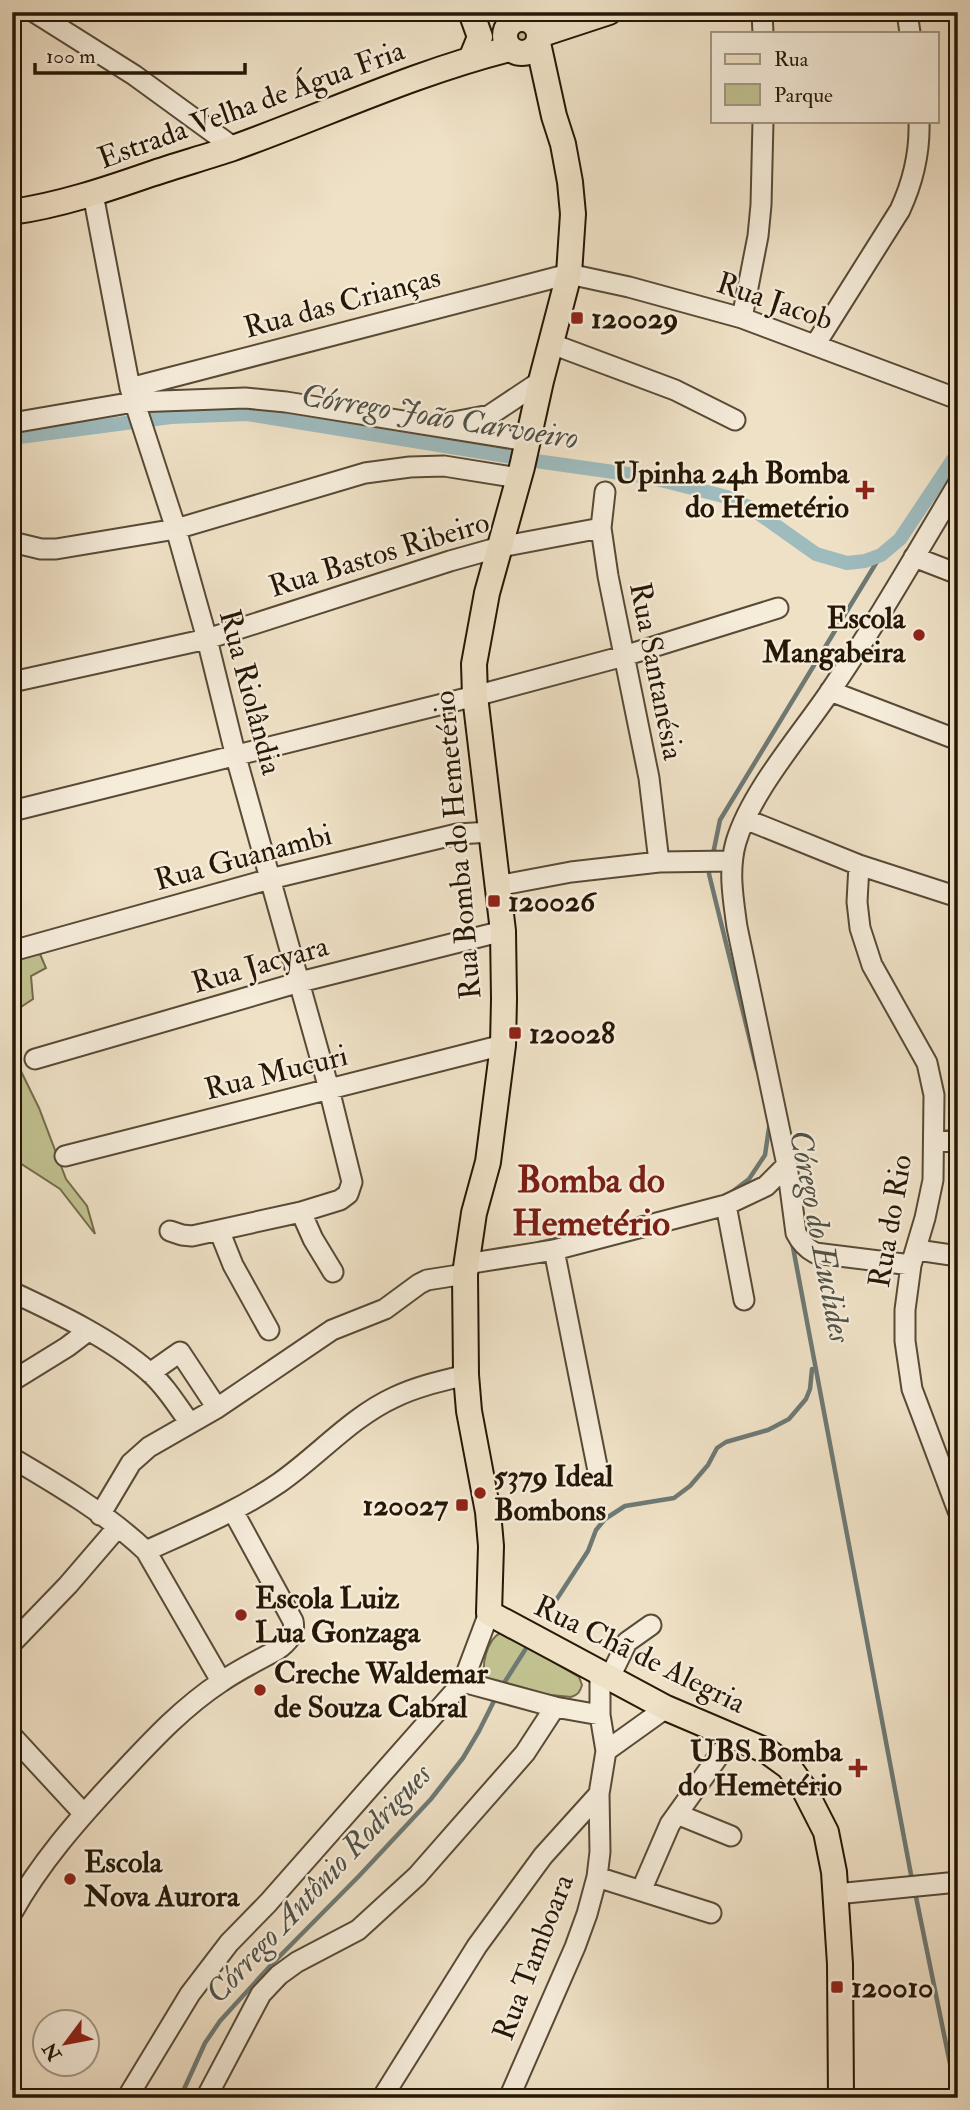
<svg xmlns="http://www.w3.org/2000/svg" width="970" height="2110" font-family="'IM FELL Double Pica',serif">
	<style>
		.green { fill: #c1c190; stroke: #746c4b; stroke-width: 2 }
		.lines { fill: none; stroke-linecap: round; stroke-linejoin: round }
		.stream { stroke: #6e7974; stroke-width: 4.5 }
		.canal { stroke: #9ebbbe; stroke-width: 14 }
		.minor-casing { stroke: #584a36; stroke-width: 23 }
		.major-casing { stroke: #261706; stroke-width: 28 }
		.minor { stroke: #f5ecda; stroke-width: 19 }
		.major { stroke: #efe1c6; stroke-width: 24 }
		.poi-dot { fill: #8f2418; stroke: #f5ecda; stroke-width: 2.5 }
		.labels { text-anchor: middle; stroke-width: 5; stroke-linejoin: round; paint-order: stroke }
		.street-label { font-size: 30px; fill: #261706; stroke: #f5ecda }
		.poi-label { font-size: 30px; font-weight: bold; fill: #261706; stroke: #f5ecda; text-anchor: start }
		.water-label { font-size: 32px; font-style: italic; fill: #505046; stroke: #f5ecda }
		.district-label { font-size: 37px; font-weight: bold; fill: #7a1f14; stroke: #f5ecda }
	</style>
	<rect width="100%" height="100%" fill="#efe1c6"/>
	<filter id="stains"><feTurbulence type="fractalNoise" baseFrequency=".00286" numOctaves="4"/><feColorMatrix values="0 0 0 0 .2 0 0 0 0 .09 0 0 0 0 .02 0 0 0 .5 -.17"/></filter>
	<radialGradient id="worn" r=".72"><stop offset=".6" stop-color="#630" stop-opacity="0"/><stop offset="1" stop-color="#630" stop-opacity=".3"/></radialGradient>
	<path class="green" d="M516 21 532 27 536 45 525 51 511 47 507 30Z
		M40 954 46 968 31 976 33 999 21 1007 15 1059 39 1108 66 1179 87 1206 95 1234 60 1189 20 1163 12 1149V959Z
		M500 1633 507 1635 579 1677 582 1685C580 1692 578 1695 571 1697L531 1693 485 1679C481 1665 487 1640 500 1633Z"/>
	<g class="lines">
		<path class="stream" d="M713 854 720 820 881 555
			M710 866 709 874 757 1069
			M728 1195 749 1179 765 1155 770 1121
			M792 1242 912 1880
			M539 1243 585 1232
			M551 1608 588 1551 596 1530 605 1519 625 1506 674 1498 690 1486 708 1465 717 1448 726 1442 768 1430 789 1419 806 1399 810 1389 812 1369
			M504 1683 525 1650
			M915 1892 957 2098
			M180 2098 205 2043 220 2021 271 1965 359 1876 431 1799 463 1758 479 1731 494 1701"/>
		<path class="canal" d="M12 438 171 417 247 414 536 461 649 477 727 497 751 508 816 554 847 563 865 561 881 555 900 539 958 452"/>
		<defs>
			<path id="minor" d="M34 12 134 75 233 147
				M762 12 763 33
				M907 12 910 33
				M93 194 130 388 176 529 207 639 236 757 329 1089 352 1182 348 1194 340 1200 301 1212 192 1236 182 1235 170 1231
				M742 318 758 236 761 205 763 121
				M552 344 675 390 735 420
				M815 345 900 210C913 182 920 151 919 121
				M130 388 569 274 629 287 742 318 958 399
				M12 423 134 402 245 398 286 402 527 441
				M448 423 490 415 541 381
				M605 492 601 528 608 576 649 778 659 862
				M12 542 41 549H56L176 529 365 473 410 467 444 466 518 478
				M914 557 958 574
				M12 682 207 639 450 561 500 547 601 528
				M830 691 958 740
				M12 811 475 696 624 656 778 608
				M745 819 859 865 958 897
				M859 865 857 902 860 928 872 965 927 1063 934 1095 933 1180 925 1218 911 1265 905 1310V1341L912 1389 958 1511
				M497 886 571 872 659 862 731 861
				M12 951 270 879 457 834 491 832
				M35 1059 300 982 503 931
				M934 1140 958 1142
				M65 1156 503 1045
				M787 1165 796 1233C801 1243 806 1248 815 1253L911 1265
				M726 1205 744 1300
				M301 1212 313 1239 333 1272
				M219 1230 233 1265 269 1330
				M554 1250 599 1476
				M917 1250 958 1256
				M466 1264 554 1250 726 1205 766 1186 787 1165 737 927C733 898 728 870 736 842 751 792 799 737 829 693 875 626 916 554 958 484
				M12 1292C57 1313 112 1339 149 1372 166 1386 177 1406 190 1423
				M150 1373 180 1352 217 1408
				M12 1381 67 1347 88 1331
				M12 1458C58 1485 107 1514 146 1551L221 1681
				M100 1515 131 1463 149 1447 217 1408 332 1330 385 1309 419 1284 427 1280 465 1274
				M146 1551C192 1530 238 1511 279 1483 318 1456 351 1417 395 1397 418 1386 442 1381 466 1375
				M12 1643 68 1585 117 1528
				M609 1679 627 1642 651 1625
				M463 1682 555 1707 600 1715
				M12 1736 84 1814
				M606 1751 666 1708
				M677 1814 731 1836
				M597 1877 711 1913
				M641 1891 670 1824 733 1736
				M836 1894 958 1882
				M12 1913C40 1863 76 1822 114 1781 148 1745 180 1709 221 1682 238 1670 259 1660 277 1650 287 1643 296 1634 293 1621L233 1511
				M127 2098 190 1994 229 1943 268 1903 463 1682 489 1613
				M206 2098 261 1994 279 1975 297 1962 358 1930 417 1876 525 1753 555 1707
				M382 2098 477 1946 543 1856 599 1794
				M509 2098 575 1947 587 1914 597 1877 600 1852 599 1794 606 1751 600 1715V1674"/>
			<path id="major" d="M471 12 480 37 471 59
				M505 36a17 17 0 1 1 34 0a17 17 0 1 1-34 0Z
				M539 35 609 12
				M538 43 554 116 563 144 570 182 573 214 569 274 541 381 522 467 487 593 474 664 475 696 503 931 504 999 503 1045 488 1162 474 1213 465 1274 466 1375 469 1411 488 1512 491 1546 489 1613 666 1708 767 1751 789 1767 803 1787 826 1832 834 1872 840 1964 841 2098
				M12 212C60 205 105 190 151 174 178 165 206 157 233 148 325 115 414 73 509 49"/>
		</defs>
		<use href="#minor" class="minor-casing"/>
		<use href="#major" class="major-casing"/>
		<use href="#minor" class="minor"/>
		<use href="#major" class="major"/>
	</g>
	<g class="poi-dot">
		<rect x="570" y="311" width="14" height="14" rx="3.5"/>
		<path d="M861.5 479.5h7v7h7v7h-7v7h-7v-7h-7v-7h7z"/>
		<circle cx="919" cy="635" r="7"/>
		<rect x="487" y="894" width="14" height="14" rx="3.5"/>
		<rect x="508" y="1026" width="14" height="14" rx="3.5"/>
		<circle cx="480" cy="1493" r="7"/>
		<rect x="455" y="1498" width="14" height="14" rx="3.5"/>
		<circle cx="241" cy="1615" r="7"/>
		<circle cx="260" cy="1690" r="7"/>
		<path d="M854.5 1757.5h7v7h7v7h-7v7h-7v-7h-7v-7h7z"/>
		<circle cx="70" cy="1879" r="7"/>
		<rect x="830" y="1980" width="14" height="14" rx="3.5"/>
	</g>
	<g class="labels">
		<g class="street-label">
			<text transform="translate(251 104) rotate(-20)" y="10">Estrada Velha de Água Fria</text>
			<text transform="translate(775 301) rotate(19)" y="10">Rua Jacob</text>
			<text transform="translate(342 302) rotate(-15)" y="10">Rua das Crianças</text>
			<text transform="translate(379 554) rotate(-17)" y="10">Rua Bastos Ribeiro</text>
			<text transform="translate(657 671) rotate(79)" y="10">Rua Santanésia</text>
			<text transform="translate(251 692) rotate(75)" y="10">Rua Riolândia</text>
			<text transform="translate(457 845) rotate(-95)" y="10">Rua Bomba do Hemetério</text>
			<text transform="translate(243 857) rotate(-15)" y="10">Rua Guanambi</text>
			<text transform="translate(260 964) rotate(-16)" y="10">Rua Jacyara</text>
			<text transform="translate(276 1072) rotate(-14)" y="10">Rua Mucuri</text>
			<text transform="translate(890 1221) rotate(-80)" y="10">Rua do Rio</text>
			<text transform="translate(640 1654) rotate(26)" y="10">Rua Chã de Alegria</text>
			<text transform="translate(533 1957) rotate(-69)" y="10">Rua Tamboara</text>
		</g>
		<g class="poi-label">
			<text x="591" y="328">120029</text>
			<text x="849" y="483" text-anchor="end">Upinha 24h Bomba<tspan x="849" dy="34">do Hemetério</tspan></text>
			<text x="905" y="628" text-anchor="end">Escola<tspan x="905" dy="34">Mangabeira</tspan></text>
			<text x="508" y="911">120026</text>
			<text x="529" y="1043">120028</text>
			<text x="494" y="1486">5379 Ideal<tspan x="494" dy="34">Bombons</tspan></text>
			<text x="448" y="1515" text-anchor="end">120027</text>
			<text x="255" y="1608">Escola Luiz<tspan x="255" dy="34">Lua Gonzaga</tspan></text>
			<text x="274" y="1683">Creche Waldemar<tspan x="274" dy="34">de Souza Cabral</tspan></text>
			<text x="842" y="1761" text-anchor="end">UBS Bomba<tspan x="842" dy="34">do Hemetério</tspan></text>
			<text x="84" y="1872">Escola<tspan x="84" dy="34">Nova Aurora</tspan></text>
			<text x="851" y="1997">120010</text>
		</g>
		<g class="water-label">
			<text transform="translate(440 416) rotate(9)" y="11">Córrego João Carvoeiro</text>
			<text transform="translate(821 1236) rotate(79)" y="11">Córego do Euclides</text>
			<text transform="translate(318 1883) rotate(-47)" y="11">Córrego Antônio Rodrigues</text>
		</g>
		<g class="district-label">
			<text x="591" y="1192">Bomba do<tspan x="591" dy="43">Hemetério</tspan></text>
		</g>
	</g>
	<rect width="970" height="2110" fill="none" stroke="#efe1c6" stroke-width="42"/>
	<rect x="14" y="14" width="942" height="2082" fill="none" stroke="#261706" stroke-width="3.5"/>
	<rect x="21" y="21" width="928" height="2068" fill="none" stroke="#261706" stroke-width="2"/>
	<rect x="711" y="32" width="228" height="91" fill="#f5ecda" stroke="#a29785" stroke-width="2"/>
	<rect x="725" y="54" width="35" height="10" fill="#efe1c6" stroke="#a29785" stroke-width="2"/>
	<text x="774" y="66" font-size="21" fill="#261706">Rua</text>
	<rect x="725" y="84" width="35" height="21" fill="#c1c190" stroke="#a29785" stroke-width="2"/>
	<text x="774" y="102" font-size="21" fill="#261706">Parque</text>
	<g transform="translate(66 2043) rotate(238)"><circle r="33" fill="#f5ecda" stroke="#a29785" stroke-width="2"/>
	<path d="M0-5L12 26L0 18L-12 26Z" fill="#8f2418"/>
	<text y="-10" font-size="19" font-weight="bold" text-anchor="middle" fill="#261706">N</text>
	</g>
	<path d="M35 63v10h210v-10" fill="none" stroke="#261706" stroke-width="3.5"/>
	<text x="46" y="63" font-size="21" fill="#261706" stroke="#f5ecda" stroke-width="5" paint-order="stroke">100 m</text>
	<rect width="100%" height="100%" filter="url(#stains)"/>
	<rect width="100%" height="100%" fill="url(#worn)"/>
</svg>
